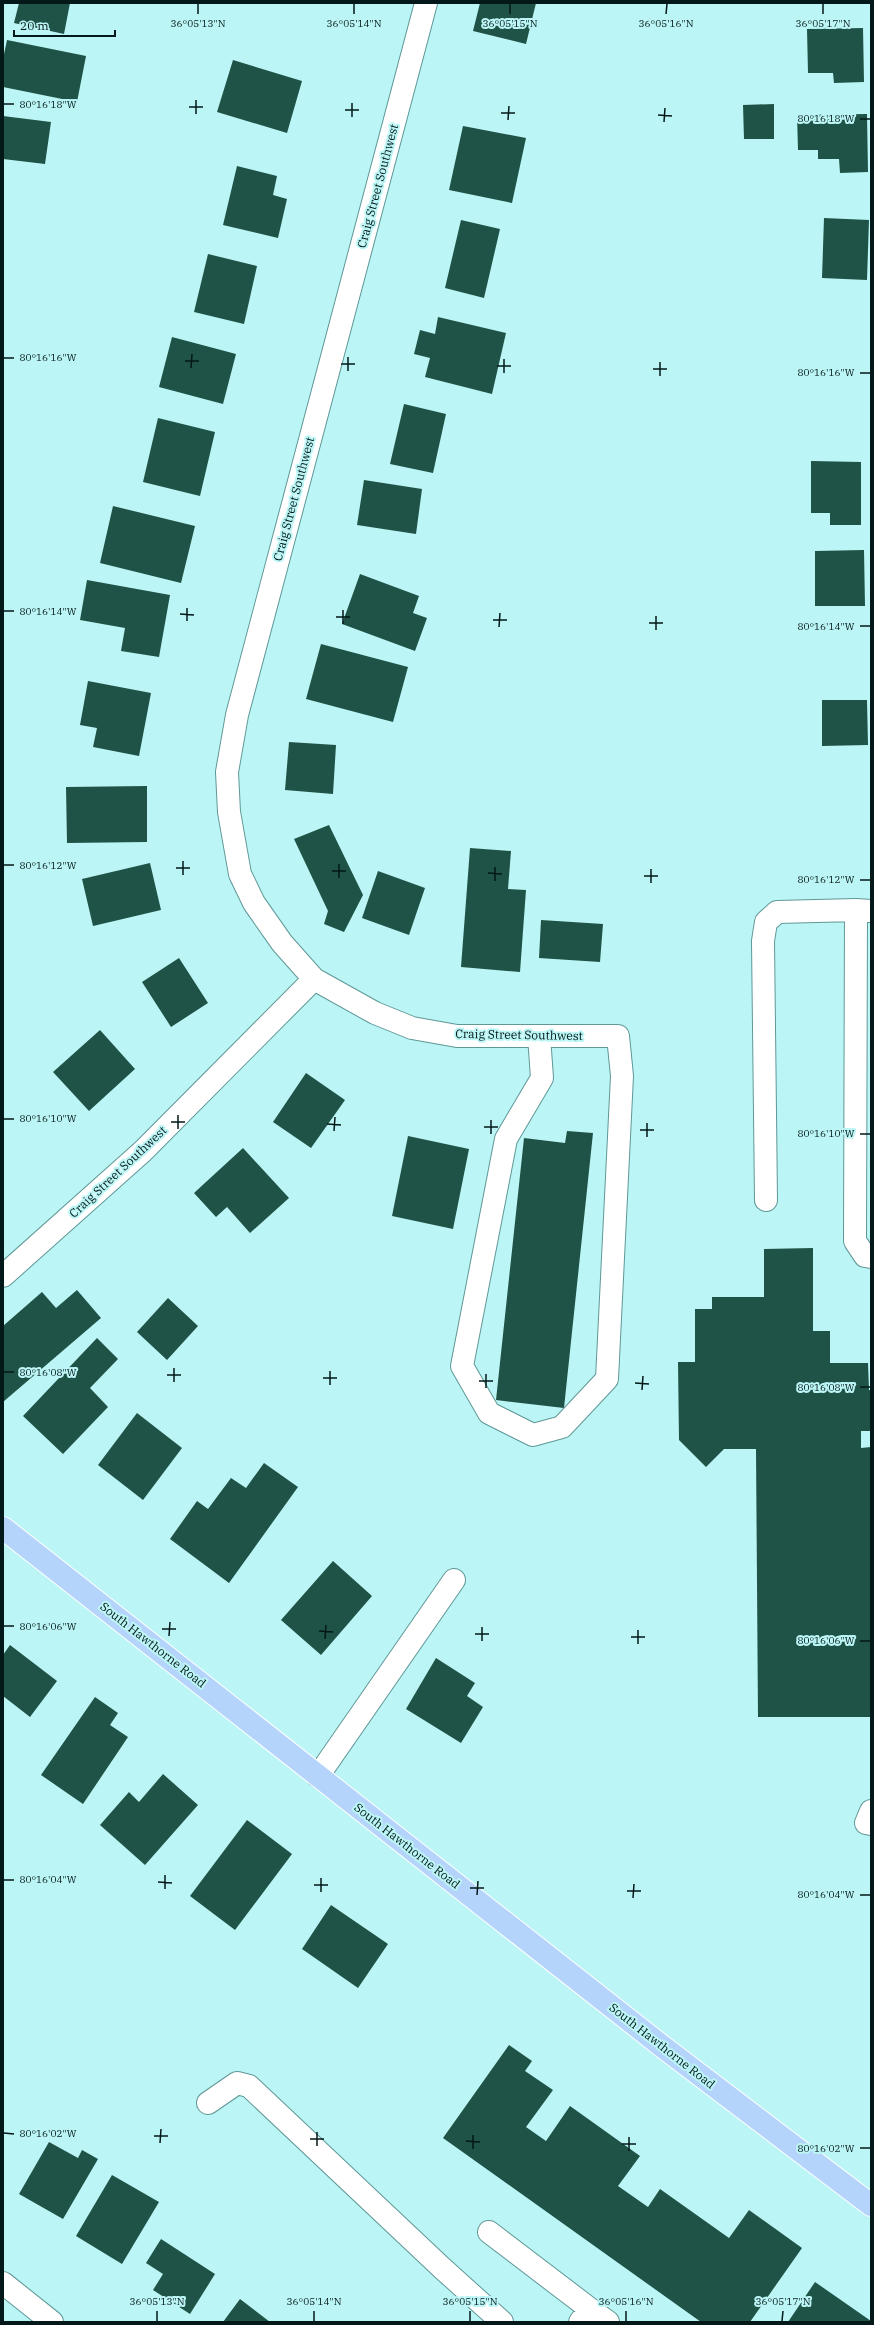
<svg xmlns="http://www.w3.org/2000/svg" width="874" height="2325" font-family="'IBM Plex Serif',serif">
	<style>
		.building { fill: #205347 }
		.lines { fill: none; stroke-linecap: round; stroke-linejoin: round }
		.minor-casing { stroke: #609797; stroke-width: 24 }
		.major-casing { stroke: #fff; stroke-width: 24 }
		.minor { stroke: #fff; stroke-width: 22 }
		.major { stroke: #b5d4fb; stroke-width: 22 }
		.ticks { fill: none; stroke: #031818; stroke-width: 1.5 }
		.labels { text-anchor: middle; stroke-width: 4; stroke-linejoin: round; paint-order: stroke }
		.street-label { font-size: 12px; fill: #031818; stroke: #bcf5f5 }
		.ticks-label { font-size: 10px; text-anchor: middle; fill: #031818; stroke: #bcf5f5; stroke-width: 4; stroke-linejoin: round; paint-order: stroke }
	</style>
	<rect width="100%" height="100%" fill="#bcf5f5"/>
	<path class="building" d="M19 3H70L64 34 14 23Z
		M480 3H536L526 44 473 31Z
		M863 28 864 82 834 83 833 73H808L807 29Z
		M7 40 86 56 77 102 3 87V59Z
		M233 60 302 81 287 133 217 112Z
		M774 104V139H744L743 105Z
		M867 114 868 172 840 173 839 159H818V150H798L797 115Z
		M3 116 51 122 45 164 3 159Z
		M463 126 526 138 512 203 449 190Z
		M237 166 277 176 273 195 287 199 278 238 223 225Z
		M824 218 869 220 867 280 822 278Z
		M461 220 500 229 484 298 445 288Z
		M208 254 257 266 244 324 194 312Z
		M438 317 506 333 492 394 425 377 430 358 414 354 420 330 435 334Z
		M172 337 236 354 223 404 159 387Z
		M404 404 446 414 433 473 390 464Z
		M158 418 215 432 200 496 143 482Z
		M811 461 861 462V525H830V513H811Z
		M364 480 422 489 416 534 357 525Z
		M113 506 195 526 181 583 100 563Z
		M864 550 865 606H815V551Z
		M360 574 419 596 413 613 427 618 415 651 342 624Z
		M87 580 170 595 159 657 121 651 125 628 80 620Z
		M321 644 408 667 393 722 306 699Z
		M88 681 151 693 139 756 93 747 97 728 80 725Z
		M822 700H867L868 745 822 746Z
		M289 742 336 745 333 794 285 790Z
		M147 786V842L67 843 66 787Z
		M329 825 363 895 344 932 324 924 328 911 294 839Z
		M470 848 511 851 508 889 526 890 520 972 461 967Z
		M150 863 161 910 93 926 82 879Z
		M378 871 425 888 409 935 362 918Z
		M541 920 603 924 600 962 539 958Z
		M179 958 208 1003 171 1027 142 982Z
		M100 1030 135 1069 89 1111 53 1072Z
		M306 1073 345 1100 311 1148 273 1122Z
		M567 1131 593 1133 564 1408 496 1400 524 1138 565 1143Z
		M408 1136 469 1149 453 1229 392 1216Z
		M243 1148 289 1198 250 1233 227 1207 216 1217 194 1193Z
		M813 1248V1331H830V1363H868L869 1390H871V1431H861V1448L871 1447V1717H758L756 1449H724L706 1467 679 1440 678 1362H695V1309H712V1297H764V1249Z
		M77 1290 101 1318 3 1402V1326L42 1292 56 1308Z
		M168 1298 198 1326 167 1360 137 1332Z
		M97 1338 118 1359 90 1388 108 1407 63 1454 23 1416Z
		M137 1413 182 1448 143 1500 98 1465Z
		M264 1463 298 1487 229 1583 170 1539 197 1501 208 1509 231 1478 246 1488Z
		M333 1561 372 1596 321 1655 281 1620Z
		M10 1645 57 1681 30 1717 3 1696V1655Z
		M436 1658 475 1683 467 1696 483 1707 461 1743 406 1709Z
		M95 1697 118 1713 110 1725 128 1737 83 1804 41 1775Z
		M163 1774 198 1805 145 1865 100 1825 129 1792 139 1802Z
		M247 1820 292 1854 235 1930 190 1896Z
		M331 1905 388 1944 358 1988 302 1949Z
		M509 2045 532 2061 525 2071 553 2090 526 2127 546 2141 570 2106 640 2156 618 2186 648 2207 660 2189 729 2238 749 2210 802 2248 750 2322H701L443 2138Z
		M49 2142 78 2158 82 2150 98 2159 63 2219 19 2194Z
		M112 2175 159 2202 122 2264 76 2236Z
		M161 2239 215 2274 190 2314 153 2290 163 2274 146 2263Z
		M815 2282 871 2321V2322H788Z
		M240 2299 270 2322H223Z"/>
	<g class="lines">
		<defs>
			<path id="minor" d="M426 3 237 715 227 772 229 812 240 874 254 903 282 943 314 979 375 1013 412 1028 457 1036H618L622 1076 607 1379 562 1427 533 1435 489 1413 462 1366 506 1139 542 1078 539 1036
				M871 911 856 910 855 1241 865 1256 871 1257
				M766 1200 763 941 766 922 777 912 856 910
				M3 1276 143 1151 314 979
				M318 1776 454 1580
				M871 1811 866 1823 871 1824
				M208 2103 237 2083 249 2086 442 2268 502 2322
				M489 2232 590 2309 580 2322
				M3 2283 52 2322
				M590 2309 608 2322"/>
			<path id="major" d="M3 1528 663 2047 871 2205"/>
		</defs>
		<use href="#minor" class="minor-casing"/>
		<use href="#major" class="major-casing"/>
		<use href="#minor" class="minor"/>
		<use href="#major" class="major"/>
	</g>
	<path class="ticks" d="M198 14V4M354 14V4M510 14V4M666 14 667 4M823 14V4M4 104H14M189 107H203M345 110H359M501 113H515M196 114V100M658 115 672 116M352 117V103M860 119H870M508 120 509 106M664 122 665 108M4 358H14M185 361H199M341 364H355M497 366H511M191 368 192 354M653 369H667M348 371V357M504 373V359M860 373H870M660 376V362M4 611H14M180 614 194 615M336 617H350M493 620H507M187 621V608M649 623H663M343 624V610M860 626H870M499 627 500 613M656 630V616M4 865H14M176 868H190M332 871H346M488 873 502 874M183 875V861M644 876H658M339 878V864M860 880H870M495 881V867M651 883V869M4 1119H14M171 1122H185M327 1124 341 1125M484 1127H498M178 1129V1115M640 1130H654M334 1131 335 1117M491 1134V1120M860 1134H870M647 1137V1123M4 1372H14M167 1375H181M323 1378H337M479 1381H493M174 1382V1368M635 1383 649 1384M330 1385V1371M860 1387H870M486 1388V1374M642 1390 643 1376M4 1626H14M162 1629H176M319 1631 333 1632M475 1634H489M169 1636 170 1622M631 1637H645M325 1639 326 1625M482 1641V1627M860 1641H870M638 1644V1630M4 1880H14M158 1882 172 1883M314 1885H328M470 1888H484M165 1889V1875M627 1891H641M321 1892V1878M477 1895 478 1881M860 1895H870M633 1898 634 1884M4 2133 14 2134M154 2136H168M310 2139H324M466 2141 480 2142M160 2143 161 2129M622 2144H636M317 2146V2132M860 2148H870M473 2149V2135M629 2151V2137M157 2321V2311M314 2321V2311M470 2321V2311M626 2321V2311M782 2321 783 2311"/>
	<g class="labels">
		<g class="street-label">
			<text transform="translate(378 186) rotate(-75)" y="4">Craig Street Southwest</text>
			<text transform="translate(294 499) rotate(-75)" y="4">Craig Street Southwest</text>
			<text transform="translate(519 1035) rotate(1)" y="4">Craig Street Southwest</text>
			<text transform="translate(118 1172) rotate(-43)" y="4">Craig Street Southwest</text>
			<text transform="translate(153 1645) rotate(38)" y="4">South Hawthorne Road</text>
			<text transform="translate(407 1846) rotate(38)" y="4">South Hawthorne Road</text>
			<text transform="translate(662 2046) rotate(38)" y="4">South Hawthorne Road</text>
		</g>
	</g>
	<g class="ticks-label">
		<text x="198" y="27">36°05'13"N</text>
		<text x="354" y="27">36°05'14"N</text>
		<text x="510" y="27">36°05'15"N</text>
		<text x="666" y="27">36°05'16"N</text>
		<text x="823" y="27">36°05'17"N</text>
		<text x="48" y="108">80°16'18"W</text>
		<text x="826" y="122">80°16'18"W</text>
		<text x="48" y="361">80°16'16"W</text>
		<text x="826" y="376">80°16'16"W</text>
		<text x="48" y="615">80°16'14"W</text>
		<text x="826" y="630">80°16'14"W</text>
		<text x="48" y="869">80°16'12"W</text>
		<text x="826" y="883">80°16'12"W</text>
		<text x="48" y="1122">80°16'10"W</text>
		<text x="826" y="1137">80°16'10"W</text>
		<text x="48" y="1376">80°16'08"W</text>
		<text x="826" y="1391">80°16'08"W</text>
		<text x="48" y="1630">80°16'06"W</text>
		<text x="826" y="1644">80°16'06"W</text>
		<text x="48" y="1883">80°16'04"W</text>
		<text x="826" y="1898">80°16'04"W</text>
		<text x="48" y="2137">80°16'02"W</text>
		<text x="826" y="2152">80°16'02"W</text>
		<text x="157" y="2305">36°05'13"N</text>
		<text x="314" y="2305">36°05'14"N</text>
		<text x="470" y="2305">36°05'15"N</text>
		<text x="626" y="2305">36°05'16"N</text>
		<text x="783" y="2305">36°05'17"N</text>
	</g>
	<rect width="874" height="2325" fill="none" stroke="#031818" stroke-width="8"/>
	<path d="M14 30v6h101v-6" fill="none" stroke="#031818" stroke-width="2"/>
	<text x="20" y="30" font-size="12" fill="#031818" stroke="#bcf5f5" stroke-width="3" paint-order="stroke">20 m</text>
</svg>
